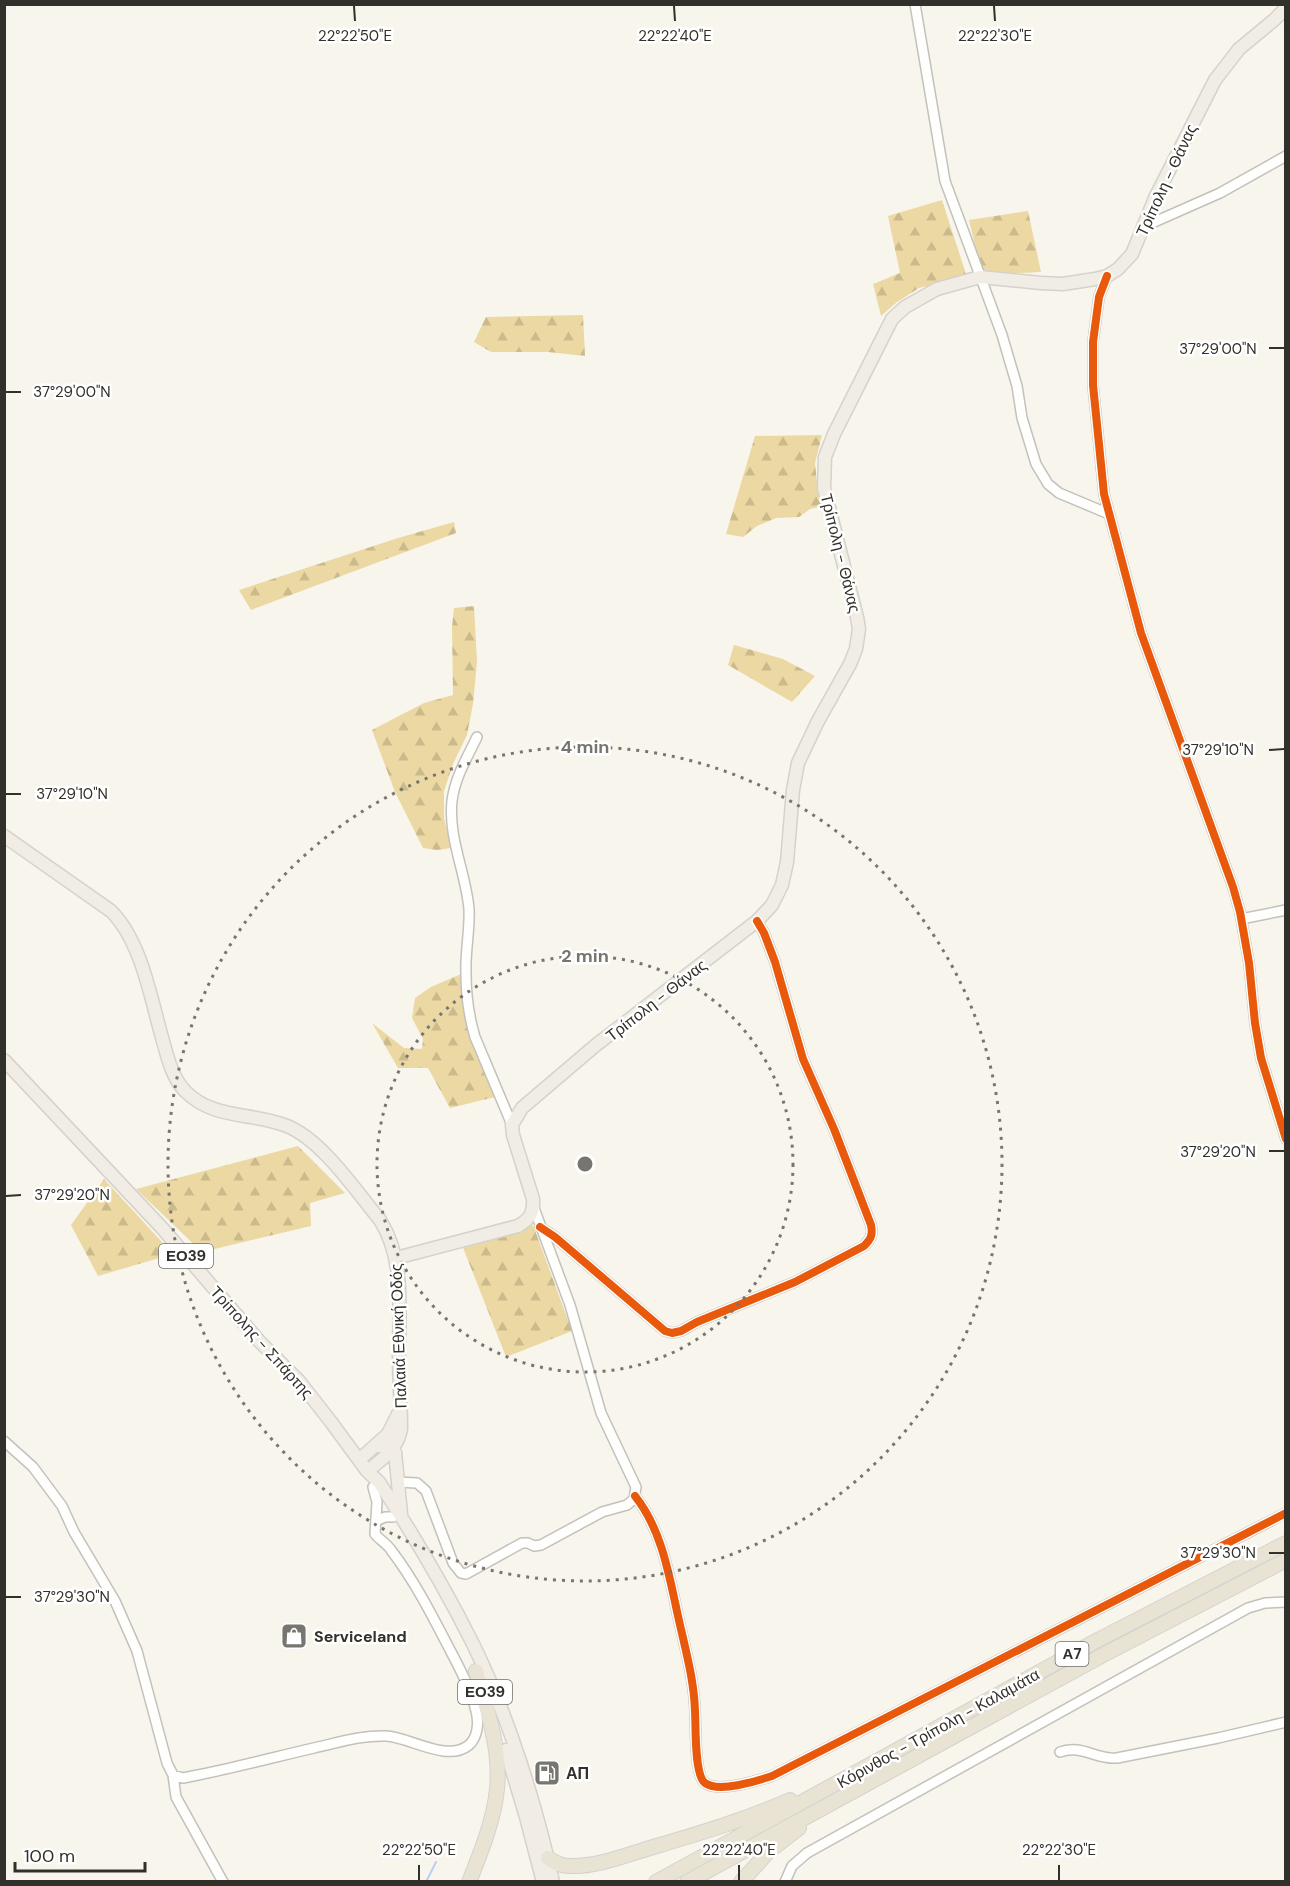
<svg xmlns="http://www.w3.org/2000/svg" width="1290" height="1886" font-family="'DM Sans',sans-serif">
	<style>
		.forest { fill: url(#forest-firs) }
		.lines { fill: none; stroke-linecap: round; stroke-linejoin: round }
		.stream { stroke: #bbcdf6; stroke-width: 2 }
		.minor-casing { stroke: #c3c1bb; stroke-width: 12 }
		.major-casing { stroke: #d4d2ce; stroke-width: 15 }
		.highway-casing { stroke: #d4d2ce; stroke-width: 16 }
		.minor { stroke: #fefefc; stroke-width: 9 }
		.major { stroke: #f1ede4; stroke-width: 12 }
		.highway { stroke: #e9e3d4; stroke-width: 14 }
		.cycleway-casing { stroke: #fff; stroke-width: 11 }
		.cycleway { stroke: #e8590c; stroke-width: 8 }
		.ticks { fill: none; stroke: #32302b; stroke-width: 2 }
		.ring { fill: none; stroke: #77756f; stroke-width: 3; stroke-dasharray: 3 6 }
		.labels { text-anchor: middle; stroke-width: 5; stroke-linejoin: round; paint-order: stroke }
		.shield { fill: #fff; stroke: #706e6b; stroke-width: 1.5 }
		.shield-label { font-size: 15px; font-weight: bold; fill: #32302b }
		.street-label { font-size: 16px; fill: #32302b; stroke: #fff }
		.poi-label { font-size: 16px; font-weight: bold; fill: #32302b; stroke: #fff; text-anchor: start }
		.ticks-label { font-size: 15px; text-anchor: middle; fill: #32302b; stroke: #fff; stroke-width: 5; stroke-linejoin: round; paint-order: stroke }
		.centre { fill: #77756f; stroke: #fff; stroke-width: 3 }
		.ring-label { font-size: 18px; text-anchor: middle; font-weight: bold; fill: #77756f; stroke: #fff; stroke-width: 5; stroke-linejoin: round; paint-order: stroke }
	</style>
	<defs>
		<pattern id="forest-firs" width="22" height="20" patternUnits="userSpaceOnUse" patternTransform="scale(1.5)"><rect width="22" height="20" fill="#ecd8a3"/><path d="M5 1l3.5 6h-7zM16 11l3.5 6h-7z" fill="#cbba8c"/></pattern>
	</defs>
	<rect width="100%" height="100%" fill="#f8f5ed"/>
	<path class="forest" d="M942 200 967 277 919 288 897 302 881 316 873 284 900 273 888 216Z
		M1028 211 1041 272 982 275 969 220Z
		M583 315 585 356 548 352H491L474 342 486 317Z
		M822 435 815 463 817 483 823 506 810 509 799 517 776 518 757 526 743 537 726 534 755 436Z
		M454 522 456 533 251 610 239 590 398 538Z
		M474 606 477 662 473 704 467 735 453 764 444 791V818L451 848 437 850 423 848 395 792 372 730 424 703 453 695 452 627 454 608Z
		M734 645 783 659 815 676 792 702 728 665Z
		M461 974 468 1032 495 1097 450 1108 428 1068H398L372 1023 404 1048 422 1049 423 1039 412 1018 415 998 431 987Z
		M298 1146 345 1193 310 1203 311 1226 202 1252 136 1189Z
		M104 1179 173 1254 98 1276 71 1225Z
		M533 1225 572 1331 506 1357 462 1245Z"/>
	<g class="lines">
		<path class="stream" d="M426 1882 436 1862"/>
		<defs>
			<path id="minor" d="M915 4 945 181 1002 335 1017 386 1022 418 1036 464 1048 484 1059 493 1109 514
				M1143 227 1220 193 1286 156
				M1107 276 1099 297 1093 342V385L1104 494 1141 633 1233 887 1240 912 1249 963 1255 1023 1261 1058 1286 1139
				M477 737C467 758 455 777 452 801 448 838 466 873 469 909 470 931 465 952 466 973 466 994 469 1017 475 1037L512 1125
				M1241 919 1286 910
				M540 1227 555 1237 665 1331 672 1333 681 1331 697 1322 795 1282 864 1246C871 1239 873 1235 871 1225L834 1129 803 1059 775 962 764 933 757 921
				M4 1441 33 1467 62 1506 74 1532 115 1601 137 1651 167 1763 173 1775 176 1797 223 1882
				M397 1482 417 1483 426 1491 453 1563 461 1573 466 1574 522 1543H528L534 1546 541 1545 602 1512 627 1505 634 1499 636 1487 601 1413 570 1305 534 1208
				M635 1496C662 1530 669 1575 678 1616 685 1648 694 1679 695 1711 696 1725 694 1775 705 1783 718 1793 757 1781 772 1776L1286 1513
				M376 1521 385 1517H393
				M1060 1752C1081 1744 1097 1760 1117 1758L1218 1738 1286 1722
				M173 1775 183 1778 198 1775C237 1767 275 1757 314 1748 337 1743 361 1735 386 1736 410 1737 447 1763 469 1745 478 1737 479 1722 476 1711 471 1689 460 1669 449 1648 432 1615 414 1580 391 1550 387 1544 380 1540 375 1534L377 1502 373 1487
				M785 1882 792 1866 807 1853 1248 1608 1265 1603 1286 1602"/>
			<path id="major" d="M4 836 111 911C142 942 151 1000 163 1041 168 1059 172 1077 185 1091 213 1120 253 1112 287 1126 322 1140 356 1191 380 1220 405 1259 399 1310 399 1355 399 1380 401 1404 401 1429 398 1448 382 1460 367 1471
				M4 1060 163 1229 259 1341 299 1381 331 1422 367 1471 379 1482C413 1534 445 1588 473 1644 508 1715 536 1804 553 1882
				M396 1258 518 1226C530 1219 534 1213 533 1199L513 1135 512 1125 522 1108 596 1045 757 921 772 905 782 885 787 862 793 790 798 763 818 721 850 664 856 649 859 629 857 617 824 488 825 457 834 434 892 319 905 307 937 289 980 277 1041 283 1063 284 1095 279 1107 276 1118 269 1132 254 1155 198 1215 80 1239 49 1274 20 1286 8
				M376 1446H388L395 1452 401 1514
				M359 1460 388 1434 398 1414
				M506 1750 526 1817 543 1882"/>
			<path id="highway" d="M548 1858C555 1863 561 1866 569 1866 596 1867 624 1856 650 1848 697 1834 745 1820 790 1800
				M469 1882C481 1852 494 1820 497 1789 501 1749 487 1709 476 1671
				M656 1882 1096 1641 1286 1543
				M687 1882 1103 1655 1286 1560
				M741 1882 768 1852 799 1828"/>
		</defs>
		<use href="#minor" class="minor-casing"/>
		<use href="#major" class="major-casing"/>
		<use href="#highway" class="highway-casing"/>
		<use href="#minor" class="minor"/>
		<use href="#major" class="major"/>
		<use href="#highway" class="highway"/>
		<defs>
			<path id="cycleway" d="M1107 276 1099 297 1093 342V385L1104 494 1141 633 1233 887 1240 912 1249 963 1255 1023 1261 1058 1286 1139
				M540 1227 555 1237 665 1331 672 1333 681 1331 697 1322 795 1282 864 1246C871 1239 873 1235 871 1225L834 1129 803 1059 775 962 764 933 757 921
				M635 1496C662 1530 669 1575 678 1616 685 1648 694 1679 695 1711 696 1725 694 1775 705 1783 718 1793 757 1781 772 1776L1286 1513"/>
		</defs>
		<use href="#cycleway" class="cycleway-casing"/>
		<use href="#cycleway" class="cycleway"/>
	</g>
	<path class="ticks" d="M354 6 355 21M674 6 675 21M994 6 995 21M1269 348H1284M6 392H21M1269 750 1284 749M6 794H21M1269 1151H1284M6 1196 21 1195M1269 1553H1284M6 1597H21M419 1865V1880M739 1865V1880M1059 1865V1880"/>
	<g class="ring">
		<circle cx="585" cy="1164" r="208"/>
		<circle cx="585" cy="1164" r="417"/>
	</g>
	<defs>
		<symbol id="shop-square" viewBox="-11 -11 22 22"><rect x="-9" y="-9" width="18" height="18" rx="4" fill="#77756f" stroke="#fff"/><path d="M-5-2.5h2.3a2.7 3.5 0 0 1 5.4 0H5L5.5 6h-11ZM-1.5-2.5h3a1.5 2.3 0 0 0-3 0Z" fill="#fff"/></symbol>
		<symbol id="fuel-square" viewBox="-11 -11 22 22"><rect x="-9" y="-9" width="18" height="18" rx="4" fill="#77756f" stroke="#fff"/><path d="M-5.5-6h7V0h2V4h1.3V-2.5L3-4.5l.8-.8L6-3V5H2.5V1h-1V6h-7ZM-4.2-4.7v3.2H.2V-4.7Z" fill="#fff"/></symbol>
	</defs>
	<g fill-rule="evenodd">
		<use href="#shop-square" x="279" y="1621" width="30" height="30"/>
		<use href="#fuel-square" x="532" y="1758" width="30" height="30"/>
	</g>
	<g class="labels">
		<g class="shield">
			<rect x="159" y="1244" width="54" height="24" rx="4.5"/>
			<rect x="1055.5" y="1642" width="33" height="24" rx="4.5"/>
			<rect x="458" y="1680" width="54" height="24" rx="4.5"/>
		</g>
		<g class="shield-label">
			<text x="186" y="1261">ΕΟ39</text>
			<text x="1072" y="1659">Α7</text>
			<text x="485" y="1697">ΕΟ39</text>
		</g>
		<g class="street-label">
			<text transform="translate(1166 180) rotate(-65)" y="6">Τρίπολη - Θάνας</text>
			<text transform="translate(841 553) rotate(76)" y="6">Τρίπολη - Θάνας</text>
			<text transform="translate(656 1000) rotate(-38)" y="6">Τρίπολη - Θάνας</text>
			<text transform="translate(398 1336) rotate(-92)" y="6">Παλαιά Εθνική Οδός</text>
			<text transform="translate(262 1342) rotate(48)" y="6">Τρίπολης - Σπάρτης</text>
			<text transform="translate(938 1728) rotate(-29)" y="6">Κόρινθος - Τρίπολη - Καλαμάτα</text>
		</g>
		<g class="poi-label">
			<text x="314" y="1642">Serviceland</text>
			<text x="566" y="1779">ΑΠ</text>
		</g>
	</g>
	<g class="ticks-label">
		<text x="355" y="41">22°22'50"E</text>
		<text x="675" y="41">22°22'40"E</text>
		<text x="995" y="41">22°22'30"E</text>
		<text x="1218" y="354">37°29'00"N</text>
		<text x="72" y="397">37°29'00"N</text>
		<text x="1218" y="755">37°29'10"N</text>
		<text x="72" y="799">37°29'10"N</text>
		<text x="1218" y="1157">37°29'20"N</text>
		<text x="72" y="1200">37°29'20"N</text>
		<text x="1218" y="1558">37°29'30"N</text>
		<text x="72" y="1602">37°29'30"N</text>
		<text x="419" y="1855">22°22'50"E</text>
		<text x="739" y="1855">22°22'40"E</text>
		<text x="1059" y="1855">22°22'30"E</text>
	</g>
	<circle cx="585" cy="1164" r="9" class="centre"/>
	<g class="ring-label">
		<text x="585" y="753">4 min</text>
		<text x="585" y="962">2 min</text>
	</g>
	<rect width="1290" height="1886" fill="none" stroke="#32302b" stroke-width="12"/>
	<path d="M15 1862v9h130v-9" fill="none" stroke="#32302b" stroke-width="3"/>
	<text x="24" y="1862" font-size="18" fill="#32302b" stroke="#ffffff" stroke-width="4.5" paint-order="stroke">100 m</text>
</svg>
